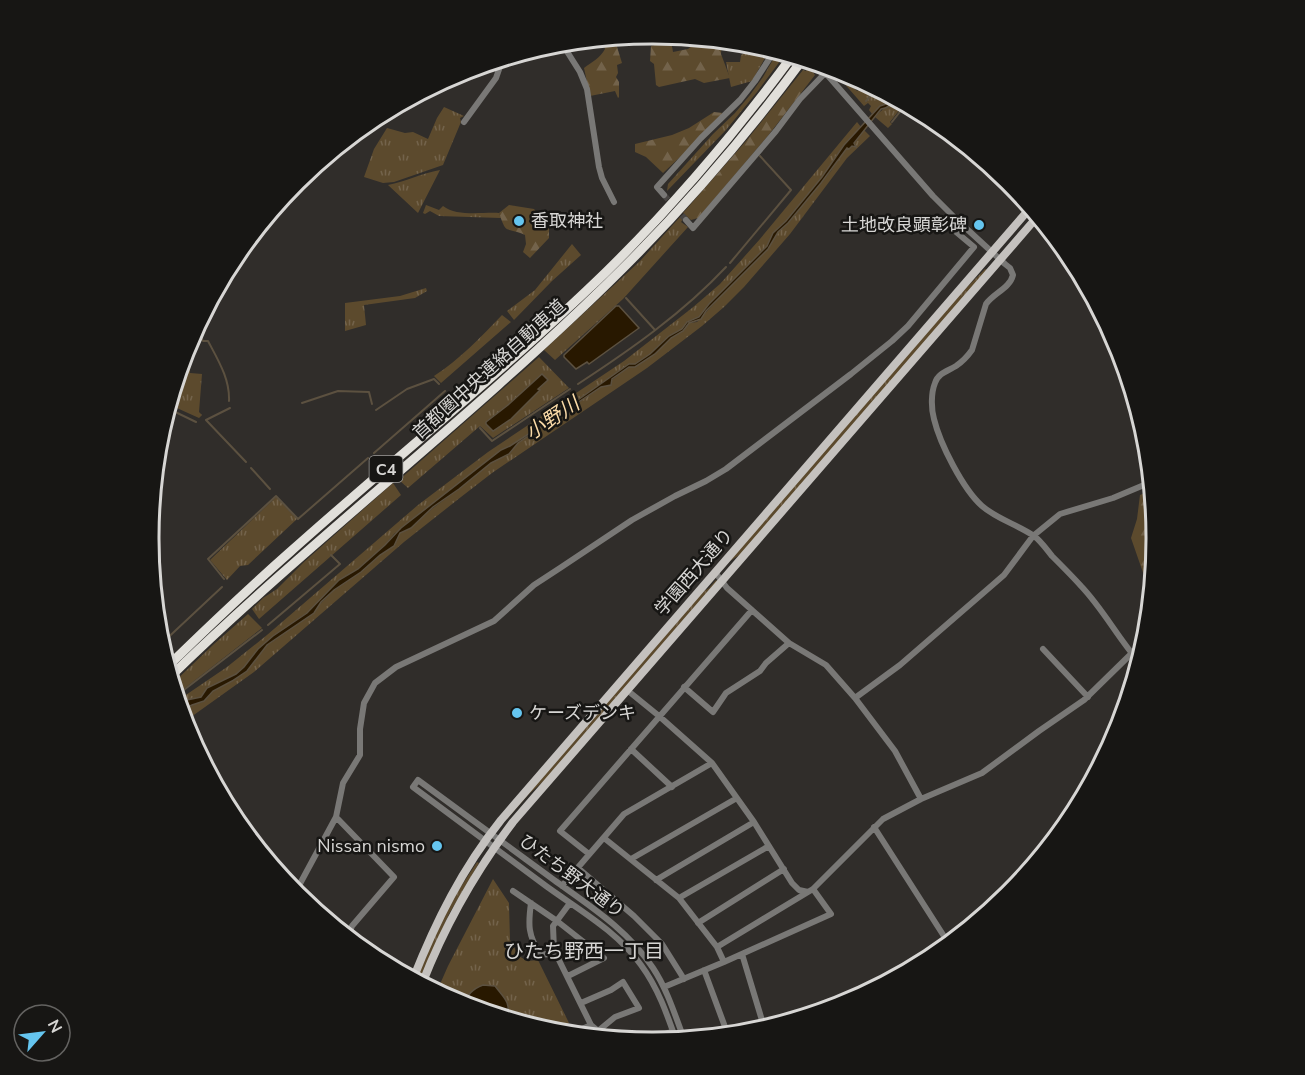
<svg xmlns="http://www.w3.org/2000/svg" width="1305" height="1075" font-family="'Nunito Sans','Noto Sans JP',sans-serif">
	<style>
		.grass { fill: url(#grass-tufts); fill-rule: evenodd }
		.forest { fill: url(#forest-firs) }
		.water { fill: #281800; stroke: #5c5140; stroke-width: 1.5 }
		.lines { fill: none; stroke-linecap: round; stroke-linejoin: round }
		.stream { stroke: #5c5140; stroke-width: 2 }
		.minor-tunnel { stroke: #494644; stroke-width: 6; stroke-dasharray: 6 3; stroke-linecap: butt }
		.minor { stroke: #797876; stroke-width: 6 }
		.major { stroke: #c4c1be; stroke-width: 8 }
		.highway { stroke: #e1dfda; stroke-width: 9 }
		.poi-dot { fill: #65c5ef; stroke: #171614; stroke-width: 2 }
		.labels { text-anchor: middle; stroke-width: 5; stroke-linejoin: round; paint-order: stroke }
		.shield { fill: #171614; stroke: #9d9c9a; stroke-width: 1.5 }
		.shield-label { font-size: 16px; font-weight: bold; fill: #d7d6d4 }
		.poi-label { font-size: 18px; fill: #d7d6d4; stroke: #171614; text-anchor: start }
		.street-label { font-size: 18px; fill: #d7d6d4; stroke: #171614 }
		.water-label { font-size: 20px; font-style: italic; fill: #fbdba8; stroke: #171614 }
		.neighbourhood-label { font-size: 20px; fill: #d7d6d4; stroke: #171614 }
		.rim { fill: none; stroke: #d7d6d4; stroke-width: 3 }
	</style>
	<defs>
		<pattern id="grass-tufts" width="24" height="20" patternUnits="userSpaceOnUse" patternTransform="scale(1.5)"><rect width="24" height="20" fill="#5c4a2d"/><path d="M3 7l-1-3M5 7V3M7 7l1-3M15 17l-1-3M17 17v-4M19 17l1-3" fill="none" stroke="#73634b"/></pattern>
		<pattern id="forest-firs" width="22" height="20" patternUnits="userSpaceOnUse" patternTransform="scale(1.5)"><rect width="22" height="20" fill="#5c4a2d"/><path d="M5 1l3.5 6h-7zM16 11l3.5 6h-7z" fill="#73634b"/></pattern>
	</defs>
	<rect width="100%" height="100%" fill="#302d2a"/>
	<path class="grass" d="M753 43 770 49 752 81 731 87 726 62H740L741 55 743 54 746 49 751 48Z
		M778 51 786 53 757 92 726 130 667 191 668 184 713 134 735 113 750 95 763 77Z
		M837 69 857 91 865 86 873 93 878 89 892 96C886 104 879 107 872 114L869 110 871 106 868 103 864 106 835 73Z
		M896 98 905 103 890 122 892 124 888 128 875 117C881 109 891 106 896 98Z
		M444 107 464 116 460 118 461 122 443 165 394 182 383 183 364 177 374 149 387 128 405 133 413 132 428 139 437 118Z
		M857 122 861 127 844 145 822 177 786 221 778 228 770 239 767 246 709 304 699 317 687 322 682 329 669 336 650 354 635 364H629L538 428 510 446 501 450 394 534 385 545 358 569 339 580 307 613 273 636 258 649 244 667 236 674 213 685 201 697 187 700 179 707 177 701 227 667 267 635 418 505 488 452 624 361 692 308 720 284 760 239Z
		M864 130 870 136 847 158 790 234 744 287 724 307 702 326 647 368 492 473 461 497 404 542 254 672 184 722 180 711 192 704 203 702 213 691 232 681 247 671 267 645 319 605 334 590 361 572 380 555 394 546 400 533 411 528 433 508 459 489 491 462 509 454 518 443 601 387 611 385 612 380 629 366 635 367 675 335 683 331 689 323 697 322 747 268 768 249 778 232 788 223 831 171 840 156 847 148 854 143Z
		M440 170 418 213 388 185C405 182 422 173 440 170Z
		M426 205 439 210 443 206C457 217 482 212 499 213L501 218 439 216 430 211 425 214 423 213Z
		M680 217 683 219 681 222 688 227 623 299 555 360 544 350 640 261Z
		M572 244 581 255 552 281 514 320 507 311 535 290Z
		M985 269 987 270 741 554 730 561 720 572 953 301Z
		M426 288 427 291 415 298 364 305 366 325 345 331V303L400 296Z
		M502 315 511 322 441 383 434 376C460 359 481 337 502 315Z
		M190 356V373L202 374 199 412 202 415 199 418 168 404 182 359H187Z
		M539 357 569 388 493 438 480 426 408 488 399 480ZM548 380 538 389 539 391 511 419 486 422 508 405Z
		M393 483 401 495 259 619 252 609 263 598 277 589 304 562Z
		M276 497 297 519 248 565 240 566 227 580 210 560Z
		M716 580 717 581 547 778 529 794 507 819 506 818 698 595 709 588Z
		M248 614 262 628 176 695 172 684 214 644Z
		M477 862 479 863 449 914 420 982 416 980 447 908Z
		M493 879 509 903 510 940 519 956 527 961 538 960 569 1023 552 1032 459 1003 437 991 448 966Z"/>
	<path class="forest" d="M651 33 670 35 673 52 688 49 694 44H705L707 38 722 40 721 54 730 78 704 83 695 79 659 87 656 85 654 64 650 61 651 46 654 45 653 39 650 37Z
		M614 37 622 63 617 65 618 73 616 77 619 82V97L618 98 615 91 590 96 584 68C592 62 600 58 605 49L601 38Z
		M809 66 815 75 767 137 698 218 691 220 683 213 746 141 803 70 806 71Z
		M714 112 723 113 692 146 663 173 646 157 635 152V144L672 135 689 128Z
		M509 205 534 209 549 228V238L530 258 523 252 526 244 525 235C505 226 507 236 499 213Z
		M1152 490 1157 538 1151 594 1148 587 1131 538 1137 519 1140 495Z"/>
	<path class="water" d="M892 96 896 98C893 103 887 109 881 109L854 143 856 147 852 146 849 149 847 148 821 183 788 223 778 232 768 249 706 311 701 319 689 323 683 331 671 338 655 354 635 367H629L612 379 611 385 601 387 518 443 509 454 491 463 459 489 433 507 411 528 400 533 394 546 380 555 361 572 334 590 321 602 314 613 267 645 247 671 232 681 213 691 204 701 192 705 180 711 179 707 187 700 201 697 207 688 236 674 244 667 258 649 273 636 307 613 339 580 358 569 385 545 401 528 501 450 510 446 538 428 629 364H635L650 354 669 336 682 329 687 322 699 317 709 304 767 246 773 233 786 221 822 177 844 145 880 106 886 104Z
		M616 306H619L639 328 589 364 587 362 576 369 564 357V355Z
		M542 374 548 380 538 389 540 390 511 419 493 431 486 424V422L508 405Z
		M483 985 495 986C505 999 510 1001 508 1018L464 1005C467 994 473 989 483 985Z"/>
	<g class="lines">
		<path class="stream" d="M866 101 877 88
			M892 122 906 104
			M730 263 791 190 760 156
			M626 298 655 330
			M201 317 200 336 203 341H208C218 360 230 379 229 401
			M578 384C630 350 683 313 726 267
			M302 403 338 391 369 392 372 404
			M167 408 196 422
			M230 408 206 420 246 462
			M376 410 407 389 434 379 439 384
			M480 428 492 441 570 389
			M374 453 445 391
			M251 468 270 489
			M224 579 208 559 276 496 298 519 368 458
			M268 625 340 564 331 555
			M160 645 222 587
			M176 696 262 630"/>
		<path class="minor-tunnel" d="M664 195 686 220"/>
		<path class="minor" d="M561 42 580 72 587 89 599 167 602 178 614 202
			M816 62 933 196 956 219 1005 264 1010 268 1013 275C1010 288 994 293 986 304L972 350C967 357 962 362 956 366 948 371 938 373 935 383 931 393 931 408 934 419 940 444 963 489 982 506 997 519 1018 525 1034 536 1041 541 1047 550 1052 556 1062 566 1072 576 1081 586 1103 609 1118 638 1139 662
			M464 122 496 78 503 58
			M664 195 657 187 701 138 740 100 755 81 775 50
			M686 220 693 228 776 131 800 99 831 67
			M715 572 727 588 789 643 826 665 855 698 895 751 921 799
			M1043 649 1088 697
			M684 687 713 712 726 693 760 671 766 663 789 643
			M627 690 659 716 712 763 754 822 792 883 799 890 808 892 813 889 883 819 921 799 982 773 1039 731 1084 700 1132 653
			M855 698 900 665 1004 575 1033 536 1060 514 1113 498 1144 485 1152 483
			M631 749 672 787
			M336 817 394 877 352 926 348 937
			M874 827 949 944
			M604 838 679 898 717 947 724 962
			M589 854 560 831 752 610
			M631 859 737 798
			M578 868 634 916 662 944 684 979
			M656 880 754 822
			M562 886 624 814 712 763
			M513 891 557 921 604 958 568 976
			M295 893 336 817 343 783 360 755V729L364 703 375 683 396 667 494 621 534 585 560 568 632 520 675 496 706 481 726 469 851 374 892 341 908 326 974 247 949 226 956 219
			M679 898 769 846
			M531 903C528 925 528 935 540 954L557 955
			M570 903 553 926 554 950 591 1025 603 1035 609 1038
			M698 923 784 869
			M717 947 808 892
			M742 954 764 1027 749 1033
			M704 970 728 1035
			M664 987 724 962 831 914 813 889
			M581 1003 611 990 623 982 639 1008 615 1017 598 1031
			M574 1034 573 1033 591 1025
			M676 1040C667 1014 658 988 641 965 617 931 579 910 546 886 501 853 457 820 413 787L418 780C463 813 509 847 554 880 590 906 628 930 653 968 667 989 675 1015 684 1039
			M647 1041 673 1031"/>
		<path class="major" d="M413 979C436 921 462 869 501 820L1031 207
			M422 984C445 925 475 872 513 822L1038 216"/>
		<path class="highway" d="M167 667C207 628 248 589 290 552 395 458 505 370 606 272 674 205 736 132 793 55
			M170 677C311 540 467 421 607 284 679 214 744 139 803 59"/>
	</g>
	<g class="poi-dot">
		<circle cx="519" cy="221" r="6"/>
		<circle cx="979" cy="225" r="6"/>
		<circle cx="517" cy="713" r="6"/>
		<circle cx="437" cy="846" r="6"/>
	</g>
	<g class="labels">
		<rect class="shield" x="369.5" y="456" width="33" height="26" rx="4.5"/>
		<g class="shield-label">
			<text x="386" y="475">C4</text>
		</g>
		<g class="poi-label">
			<text x="531" y="227">香取神社</text>
			<text x="967" y="231" text-anchor="end">土地改良顕彰碑</text>
			<text x="529" y="719">ケーズデンキ</text>
			<text x="425" y="852" text-anchor="end">Nissan nismo</text>
		</g>
		<g class="street-label">
			<text transform="translate(489 369) rotate(-42)" y="6">首都圏中央連絡自動車道</text>
			<text transform="translate(694 572) rotate(-49)" y="6">学園西大通り</text>
			<text transform="translate(572 876) rotate(37)" y="6">ひたち野大通り</text>
		</g>
		<g class="water-label">
			<text transform="translate(552 418) rotate(-34)" y="7">小野川</text>
		</g>
		<g class="neighbourhood-label">
			<text x="584" y="958">ひたち野西一丁目</text>
		</g>
	</g>
	<path d="M0 0H1305V1075H0ZM652 44H653A493 493 0 0 1 1146 537V539A493 493 0 0 1 653 1032H652A493 493 0 0 1 159 539V537A493 493 0 0 1 652 44Z" fill="#171614" fill-rule="evenodd"/>
	<path class="rim" d="M652 44H653A493 493 0 0 1 1146 537V539A493 493 0 0 1 653 1032H652A493 493 0 0 1 159 539V537A493 493 0 0 1 652 44Z"/>
	<g transform="translate(42 1033) rotate(62)"><circle r="28" fill="#171614" stroke="#646361" stroke-width="1.5"/>
	<path d="M0-4.5L10 22L0 15L-10 22Z" fill="#65c5ef"/>
	<text y="-9" font-size="16" font-weight="bold" text-anchor="middle" fill="#d7d6d4">N</text>
	</g>
</svg>
